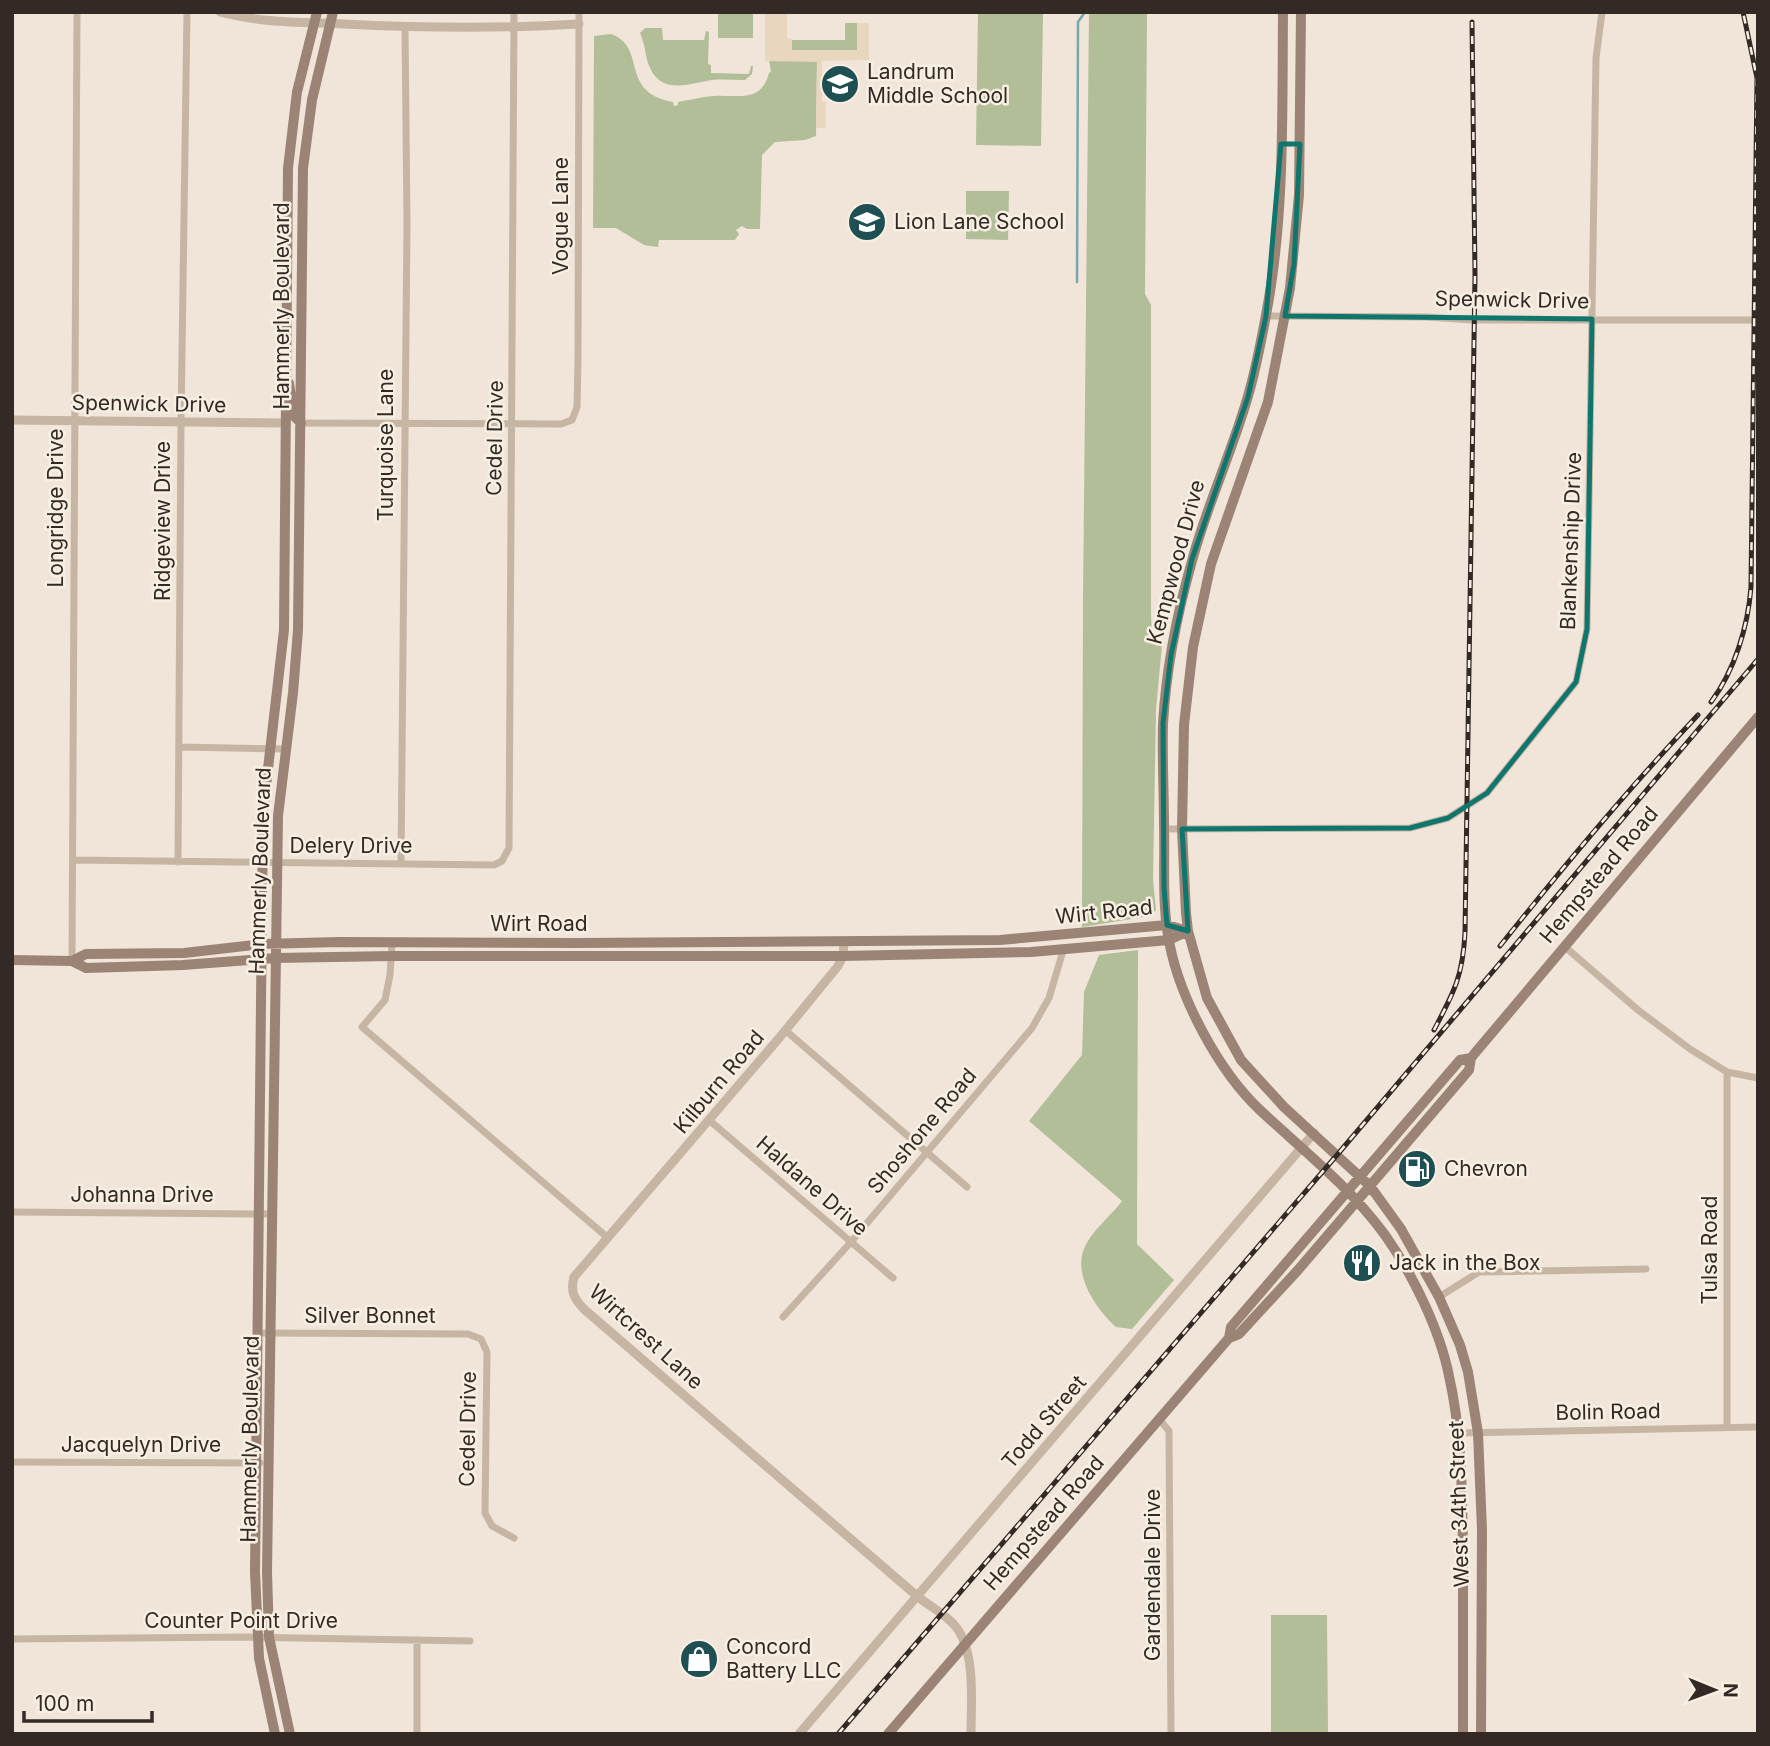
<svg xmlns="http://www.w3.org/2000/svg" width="1770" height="1746" font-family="Inter,sans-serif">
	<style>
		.green { fill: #b1be98 }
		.plaza { fill: #e8d6bf }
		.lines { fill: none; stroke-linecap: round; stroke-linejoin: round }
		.stream { stroke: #77a9ac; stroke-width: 2.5 }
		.minor { stroke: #c7b5a4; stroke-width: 7 }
		.tertiary { stroke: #c7b5a4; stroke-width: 9 }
		.secondary { stroke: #9b8476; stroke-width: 10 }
		.rail-casing { stroke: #332a26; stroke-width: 5 }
		.rail { stroke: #f8efe3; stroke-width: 2.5; stroke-dasharray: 8; stroke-linecap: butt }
		.marked { fill: none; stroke: #0f766e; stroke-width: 5; stroke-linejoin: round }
		.labels { text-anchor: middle; stroke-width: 5; stroke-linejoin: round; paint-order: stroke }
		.poi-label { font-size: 21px; fill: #332a26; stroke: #f8efe3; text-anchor: start }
		.street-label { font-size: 21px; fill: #332a26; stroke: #f8efe3 }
	</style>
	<rect width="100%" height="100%" fill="#f0e5d8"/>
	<path class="green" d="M718 12H753V38H718Z
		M978 12H1043L1041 146 976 145Z
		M1089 12H1147L1145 294 1151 305V615L1152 637 1162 645 1156 709 1153 880 1156 910 1150 916 1082 927 1083 599Z
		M845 23H857V50H792V40H845Z
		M645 28H662L663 40H704L706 31 709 32 708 64 711 65V73L749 74 751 66H753L752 74 745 80C734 80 723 79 712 80 691 83 664 95 651 70 645 59 646 46 640 33Z
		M611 34C648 47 618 92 673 102L674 106 678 105V102C690 100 701 97 713 96 737 94 761 104 769 73L771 72 769 60 817 61 816 136 805 140 775 142 762 155 760 229H747L742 226 736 230 739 234 735 240H659L658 247 644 245 616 228H593L594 36Z
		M966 191H1009L1008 240 966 239Z
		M1138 950 1137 1244 1174 1280 1132 1329 1116 1327C1097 1310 1073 1276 1084 1249 1091 1231 1111 1216 1122 1201L1029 1121 1082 1055 1084 992 1099 955Z
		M1271 1615H1327L1328 1734H1271Z"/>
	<path class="plaza" d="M765 12H787V38L792 39V50H857V23H869V60L822 61V102H826V128H816L817 62 765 61Z"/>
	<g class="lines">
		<path class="stream" d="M1077 282 1078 22 1085 12"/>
		<path class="minor" d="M1266 316 1426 317 1472 320H1758
			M301 423 561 424 572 420 577 407 578 360 579 12
			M180 747 285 749
			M1165 829 1410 828 1448 818 1487 793 1576 682 1587 629 1596 58 1602 12
			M73 860 494 865 502 861 509 848 514 12
			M178 862 181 422 187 12
			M401 864 407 224 405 27
			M392 944 390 975 385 1000 362 1027 608 1238
			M1564 946 1638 1010 1690 1049 1727 1072 1758 1078
			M72 961 77 12
			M785 1030 967 1187
			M1727 1072V1427
			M709 1120 893 1278
			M12 1212 272 1214
			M1439 1297 1479 1272 1646 1269
			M783 1317 851 1242 1032 1028 1049 998 1063 951
			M257 1333 468 1334 481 1339 487 1352 485 1513 492 1526 514 1538
			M1159 1419 1169 1431 1171 1734
			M1459 1433 1758 1427
			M12 1462 260 1463
			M12 1639 246 1637 470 1641
			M417 1734V1640"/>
		<path class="tertiary" d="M220 12C261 23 301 22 343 24 422 28 500 29 579 24
			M12 420 285 423
			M844 942 843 956 838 966 780 1037 574 1277C570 1292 574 1299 585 1310L917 1596C929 1606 947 1615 956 1627 976 1652 971 1703 971 1734
			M799 1734 1314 1133"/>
		<path class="secondary" d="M1283 12C1282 113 1285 215 1266 315 1261 342 1256 369 1248 396 1232 452 1207 505 1192 561 1177 614 1166 669 1163 724 1162 757 1164 791 1164 825 1165 862 1162 899 1168 935 1177 994 1218 1071 1261 1111 1304 1151 1350 1187 1385 1235 1412 1273 1440 1330 1449 1376 1462 1433 1462 1492 1463 1550 1463 1611 1463 1672 1463 1734
			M1301 12 1299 195 1290 288 1268 402 1211 564 1193 647 1184 725 1182 829 1186 913 1188 931 1207 998 1241 1060 1284 1107 1370 1186 1401 1229 1439 1297 1460 1345 1468 1372 1478 1433 1482 1530 1481 1734
			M289 383 294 416 301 423
			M12 960 72 961 86 968 183 965 275 958 393 956H843L1031 952 1169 940 1188 931
			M72 961 86 954 184 953 262 944 339 942 577 943 1000 940 1167 925 1188 931
			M1229 1338 1239 1334 1298 1270 1469 1070 1471 1058 1475 1053 1758 717
			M275 1734 259 1658 255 1572 263 812 284 630 288 168 297 92 317 12
			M290 1734 269 1637 267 1572 278 816 293 693 298 630 303 168 312 100 333 12
			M888 1734 1229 1338 1231 1327 1460 1060 1471 1058"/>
		<defs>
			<path id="rail" d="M1711 702C1735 670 1748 626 1751 587L1757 78 1743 12
				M1500 946C1563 867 1628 789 1698 715
				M1434 1030C1454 992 1463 976 1465 932L1475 275 1472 22
				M838 1734 1337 1155 1758 659"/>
		</defs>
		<use href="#rail" class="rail-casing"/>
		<use href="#rail" class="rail"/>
	</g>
	<path class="marked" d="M1281 144H1300L1294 264 1285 316 1592 319 1587 629 1576 682 1487 793 1448 818 1410 828 1182 829 1188 931 1167 925 1164 888 1163 723 1171 655 1192 559 1248 397 1266 316Z"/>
	<defs>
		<symbol id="school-disc" viewBox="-11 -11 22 22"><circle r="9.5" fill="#1d4f53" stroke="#f8efe3"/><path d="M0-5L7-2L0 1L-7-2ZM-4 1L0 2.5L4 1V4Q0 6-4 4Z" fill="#fff"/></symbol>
		<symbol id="fuel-disc" viewBox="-11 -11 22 22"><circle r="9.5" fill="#1d4f53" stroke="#f8efe3"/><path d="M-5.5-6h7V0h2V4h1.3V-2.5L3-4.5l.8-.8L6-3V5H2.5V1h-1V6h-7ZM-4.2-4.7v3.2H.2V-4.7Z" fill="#fff"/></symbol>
		<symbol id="restaurant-disc" viewBox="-11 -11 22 22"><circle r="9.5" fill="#1d4f53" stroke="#f8efe3"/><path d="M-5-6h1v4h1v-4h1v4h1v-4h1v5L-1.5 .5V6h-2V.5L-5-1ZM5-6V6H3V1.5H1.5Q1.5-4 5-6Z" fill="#fff"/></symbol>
		<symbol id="shop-disc" viewBox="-11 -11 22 22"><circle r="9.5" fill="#1d4f53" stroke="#f8efe3"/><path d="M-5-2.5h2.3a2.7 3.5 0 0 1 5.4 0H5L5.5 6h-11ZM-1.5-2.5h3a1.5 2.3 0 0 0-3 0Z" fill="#fff"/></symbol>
	</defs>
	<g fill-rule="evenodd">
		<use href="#school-disc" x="818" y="62" width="44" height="44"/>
		<use href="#school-disc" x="845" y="200" width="44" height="44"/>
		<use href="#fuel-disc" x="1395" y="1147" width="44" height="44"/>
		<use href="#restaurant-disc" x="1340" y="1241" width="44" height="44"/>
		<use href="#shop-disc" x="677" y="1637" width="44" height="44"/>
	</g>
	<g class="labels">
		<g class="poi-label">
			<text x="867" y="79">Landrum<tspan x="867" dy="24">Middle School</tspan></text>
			<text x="894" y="229">Lion Lane School</text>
			<text x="1444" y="1176">Chevron</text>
			<text x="1389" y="1270">Jack in the Box</text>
			<text x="726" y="1654">Concord<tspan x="726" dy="24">Battery LLC</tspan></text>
		</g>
		<g class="street-label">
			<text transform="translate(561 216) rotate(-90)" y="7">Vogue Lane</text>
			<text transform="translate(1512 300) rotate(1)" y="7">Spenwick Drive</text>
			<text transform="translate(282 306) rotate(-90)" y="7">Hammerly Boulevard</text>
			<text transform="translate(149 404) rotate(1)" y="7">Spenwick Drive</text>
			<text transform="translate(495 438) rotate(-89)" y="7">Cedel Drive</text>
			<text transform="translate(386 445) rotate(-90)" y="7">Turquoise Lane</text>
			<text transform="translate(56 508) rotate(-90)" y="7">Longridge Drive</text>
			<text transform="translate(163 521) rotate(-90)" y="7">Ridgeview Drive</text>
			<text transform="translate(1571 541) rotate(-88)" y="7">Blankenship Drive</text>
			<text transform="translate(1176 562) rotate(-75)" y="7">Kempwood Drive</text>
			<text x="351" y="853">Delery Drive</text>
			<text transform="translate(260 871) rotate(-88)" y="7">Hammerly Boulevard</text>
			<text transform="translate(1599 875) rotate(-50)" y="7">Hempstead Road</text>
			<text transform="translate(1104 912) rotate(-6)" y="7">Wirt Road</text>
			<text x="539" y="931">Wirt Road</text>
			<text transform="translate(719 1082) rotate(-50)" y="7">Kilburn Road</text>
			<text transform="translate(922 1131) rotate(-50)" y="7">Shoshone Road</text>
			<text transform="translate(812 1186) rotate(41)" y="7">Haldane Drive</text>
			<text x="142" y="1202">Johanna Drive</text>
			<text transform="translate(1710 1250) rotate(-90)" y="7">Tulsa Road</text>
			<text x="370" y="1323">Silver Bonnet</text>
			<text transform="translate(646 1337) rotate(42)" y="7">Wirtcrest Lane</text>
			<text transform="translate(1608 1412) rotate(-1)" y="7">Bolin Road</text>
			<text transform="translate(1044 1422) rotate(-49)" y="7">Todd Street</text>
			<text transform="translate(468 1429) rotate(-89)" y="7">Cedel Drive</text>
			<text transform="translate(250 1439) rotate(-89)" y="7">Hammerly Boulevard</text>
			<text x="141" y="1452">Jacquelyn Drive</text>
			<text transform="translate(1459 1504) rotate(-92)" y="7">West 34th Street</text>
			<text transform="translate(1044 1523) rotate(-49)" y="7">Hempstead Road</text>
			<text transform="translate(1153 1575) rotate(-90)" y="7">Gardendale Drive</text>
			<text x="241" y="1628">Counter Point Drive</text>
		</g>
	</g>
	<rect width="1770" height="1746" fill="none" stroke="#332a26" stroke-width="28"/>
	<g transform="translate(1714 1690) rotate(91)" stroke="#f8efe3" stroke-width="5" paint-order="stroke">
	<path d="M0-5L12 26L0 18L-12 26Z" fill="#332a26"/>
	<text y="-10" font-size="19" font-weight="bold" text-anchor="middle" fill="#332a26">N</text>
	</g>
	<path d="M24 1711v10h128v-10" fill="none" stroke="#332a26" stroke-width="3.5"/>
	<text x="35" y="1711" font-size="21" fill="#332a26" stroke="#f8efe3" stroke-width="5" paint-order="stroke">100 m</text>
</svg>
